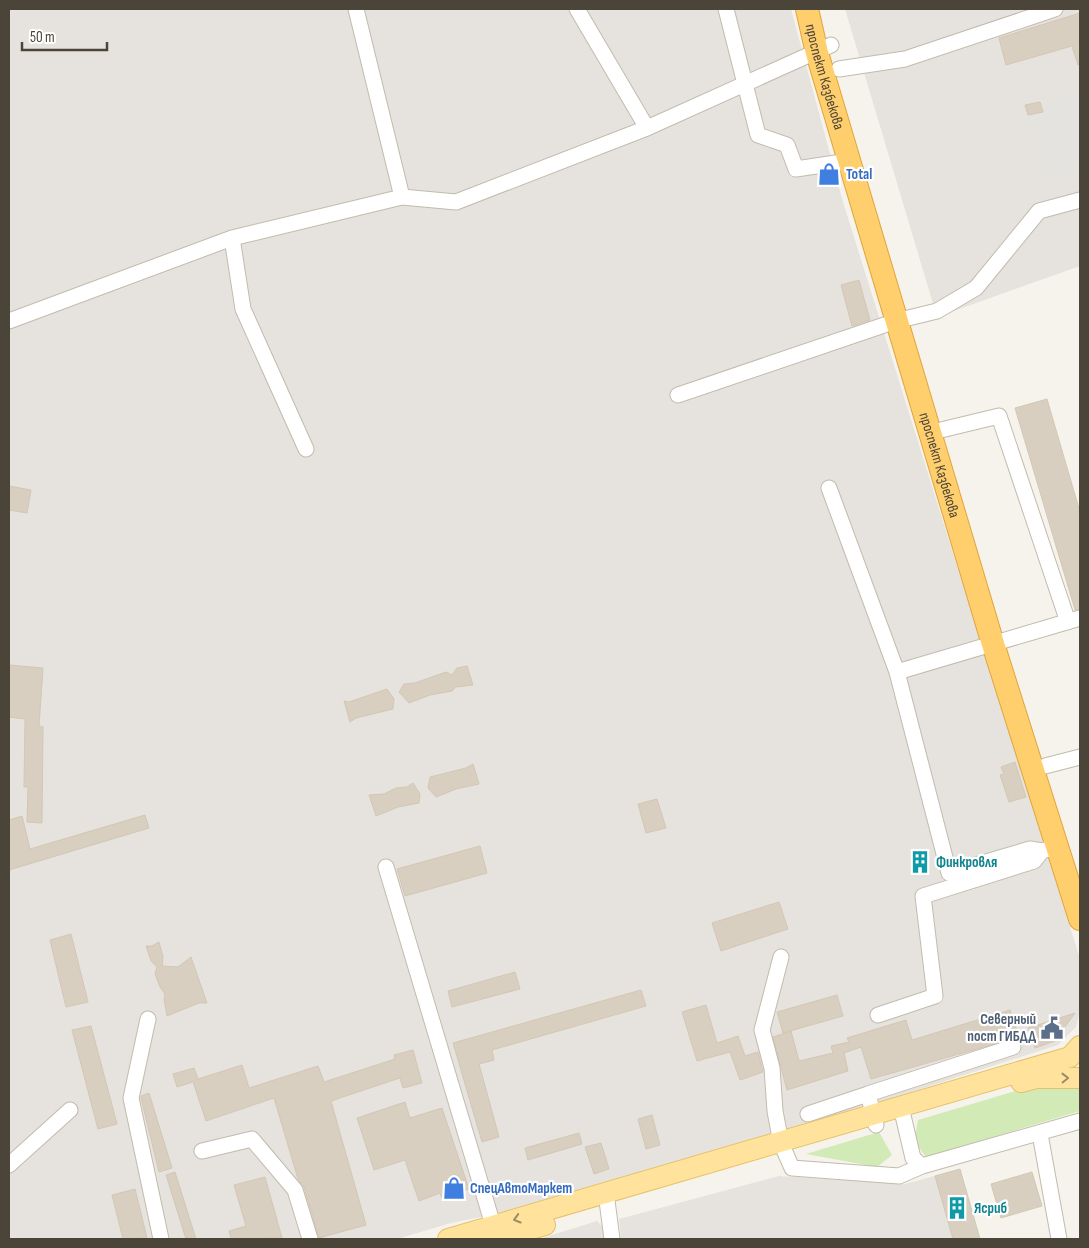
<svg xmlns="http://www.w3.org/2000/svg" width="1089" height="1248" font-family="'Sofia Sans Condensed',sans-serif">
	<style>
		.industrial { fill: #e6e2dd }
		.green { fill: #d2eab5 }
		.parking { fill: #e5e3e0 }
		.building { fill: #d8cfc1; stroke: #d3c7b4 }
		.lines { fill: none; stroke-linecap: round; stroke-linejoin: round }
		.minor-casing { stroke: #c2bbae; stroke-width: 17 }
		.major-casing { stroke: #e6c16a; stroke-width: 22 }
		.highway-casing { stroke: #e0a43c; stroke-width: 24 }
		.minor { stroke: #fff; stroke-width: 15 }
		.major { stroke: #ffe39c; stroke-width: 20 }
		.highway { stroke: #ffcf6e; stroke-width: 22 }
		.oneway { stroke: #9c8c66 }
		.labels { text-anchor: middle; stroke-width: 4.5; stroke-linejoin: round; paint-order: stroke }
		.street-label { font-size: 15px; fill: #4b4439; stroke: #fff }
		.shop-label { font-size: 15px; font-weight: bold; fill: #366cbe; stroke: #fff; text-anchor: start }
		.culture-label { font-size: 15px; font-weight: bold; fill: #0d838f; stroke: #fff; text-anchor: start }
		.service-label { font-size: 15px; font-weight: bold; fill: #4e5e75; stroke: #fff; text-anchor: end }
	</style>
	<rect width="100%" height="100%" fill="#f6f3ec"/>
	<path class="industrial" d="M9 9H791L843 202 1080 959V1011L1076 1027 1058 1045 761 1140 515 1210 451 1223 397 1239H9Z
		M845 9H1080V266L937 317Z
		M960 1169 980 1239H621L619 1219 779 1176 905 1184Z
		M597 1221 604 1228V1239H539Z"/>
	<path class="green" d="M1042 1083 1080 1086V1111L926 1157 914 1141 918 1120Z
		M879 1132 892 1155 877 1167 806 1154Z"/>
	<path class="parking" d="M1080 92V171L1048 181 1029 118 1046 113 1043 103Z"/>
	<path class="building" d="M1080 13V64L1078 65 1072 46 1006 65 999 38Z
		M1040 102 1043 112 1028 115 1025 105Z
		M859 280 870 320 852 326 841 285Z
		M1047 399 1080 512V609L1075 610 1015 408Z
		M9 486 31 490 27 513 9 510Z
		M9 665 43 668 39 726 43 727 42 823 27 822 28 787H24L25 719 9 717Z
		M467 666 473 685 456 687 452 691 430 695 409 703 399 692 404 684 415 683 446 672 452 675 457 668Z
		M387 689 394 699 393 709 356 718 350 722 344 701 349 702Z
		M1015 762 1026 797 1009 802 1000 775 1004 774 1001 767Z
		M473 764 479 784 456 789 436 797 428 788 430 777 466 768Z
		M413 783 420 794 419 803 398 807 376 816 369 795 384 794 396 788 407 787Z
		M657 799 666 828 646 833 638 804Z
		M145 815 149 828 9 870V820L22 816 30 849Z
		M480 846 487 873 405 896 397 869Z
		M923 853 926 869 917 871 914 856Z
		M779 902 788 929 721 951 712 923Z
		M71 934 88 1002 66 1007 50 940Z
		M159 942 163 957 162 966 178 967 191 957 207 1003H199L167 1016 164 999 165 994 160 987 155 974 157 967 151 961 146 946H152Z
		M515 972 520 989 452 1007 448 991Z
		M641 990 646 1006 492 1050 494 1060 479 1064 499 1137 482 1142 453 1043Z
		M837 995 843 1016 783 1033 777 1012Z
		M706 1005 717 1043 738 1036 745 1056 758 1052 763 1072 740 1080 730 1052 697 1061 682 1012Z
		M1010 1010 1019 1037 871 1079 861 1047 844 1053 848 1071 787 1090 773 1037 791 1031 799 1061 833 1053 831 1046 849 1042 847 1038 906 1020 912 1040Z
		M1075 1013 1055 1041 1035 1048 1028 1028Z
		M91 1026 117 1124 98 1129 72 1030Z
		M413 1050 422 1083 403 1088 400 1078 331 1101 366 1225 319 1238 304 1187 298 1179 274 1098 206 1121 193 1082 177 1087 173 1074 194 1068 198 1079 242 1065 249 1088 318 1066 324 1082 395 1059 394 1055Z
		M149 1093 172 1168 159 1172 141 1098V1096Z
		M405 1102 410 1118 442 1108 469 1189 442 1198 440 1193 419 1201 405 1160 374 1170 357 1118Z
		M652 1115 660 1145 646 1149 638 1119Z
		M579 1133 582 1144 528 1160 525 1148Z
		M601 1143 609 1169 594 1174 585 1147Z
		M960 1169 980 1239H953L935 1176Z
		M175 1172 196 1239H186L166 1175Z
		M1032 1172 1042 1206 1001 1218 991 1184Z
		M265 1177 282 1238 231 1239 229 1231 246 1226 234 1185Z
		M135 1189 147 1238 123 1239 112 1195Z"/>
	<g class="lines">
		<defs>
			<path id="minor" d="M356 9 402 197
				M577 9 647 128
				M726 9 758 135 787 145 796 169 849 161
				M839 69 905 59 1055 9
				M232 238 243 309 306 449
				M9 321 232 238 402 197 456 202 647 128 831 45
				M678 395 896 321 937 311 976 288 1039 211 1080 200
				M941 430 999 416 1068 622
				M829 488 897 672 1080 618
				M897 672 949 873 1030 849 1042 851 1058 846
				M1045 766 1080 757
				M386 867 496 1235
				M781 957 762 1030 772 1068 775 1111 781 1143 792 1168 899 1176 922 1166
				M878 1015 935 996 923 896 1034 861 1042 851
				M148 1019 131 1098 161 1239
				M901 1107 913 1158 922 1166 1080 1121
				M808 1114 868 1094
				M876 1125 868 1094 1013 1047
				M1040 1134 1059 1239
				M202 1151 252 1139 295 1190 310 1239
				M9 1165 70 1110
				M606 1193 612 1239"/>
			<path id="major" d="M1021 1082 1036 1078H1080
				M448 1239 1070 1057 1080 1046
				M497 1239 545 1225"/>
			<g id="highway">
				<path id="s1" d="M807 9 817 53 993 644 1080 919"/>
			</g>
		</defs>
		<use href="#minor" class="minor-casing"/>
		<use href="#major" class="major-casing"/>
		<use href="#highway" class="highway-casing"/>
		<use href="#minor" class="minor"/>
		<use href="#major" class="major"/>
		<use href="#highway" class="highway"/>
	</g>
	<defs><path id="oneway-chevron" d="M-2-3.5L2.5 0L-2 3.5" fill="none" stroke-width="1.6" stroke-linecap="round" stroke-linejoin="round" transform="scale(1.25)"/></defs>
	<g class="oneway">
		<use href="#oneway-chevron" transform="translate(1065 1078) rotate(-1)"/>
		<use href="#oneway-chevron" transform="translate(517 1219) rotate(164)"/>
	</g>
	<defs>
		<symbol id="shop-bare" viewBox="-9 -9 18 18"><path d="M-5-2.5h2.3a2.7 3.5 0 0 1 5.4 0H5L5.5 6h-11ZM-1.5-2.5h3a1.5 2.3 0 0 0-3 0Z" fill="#3f7fe0" stroke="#fff" stroke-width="2.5" paint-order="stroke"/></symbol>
		<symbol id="building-bare" viewBox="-9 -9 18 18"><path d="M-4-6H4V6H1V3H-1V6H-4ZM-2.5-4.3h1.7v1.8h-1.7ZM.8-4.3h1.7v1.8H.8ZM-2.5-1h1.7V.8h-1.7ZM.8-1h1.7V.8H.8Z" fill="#0f9aa8" stroke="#fff" stroke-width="2.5" paint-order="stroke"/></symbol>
		<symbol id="civic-bare" viewBox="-9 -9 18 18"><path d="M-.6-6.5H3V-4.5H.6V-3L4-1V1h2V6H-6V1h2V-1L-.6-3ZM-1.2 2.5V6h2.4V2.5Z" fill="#5c6f8a" stroke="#fff" stroke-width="2.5" paint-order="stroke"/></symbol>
	</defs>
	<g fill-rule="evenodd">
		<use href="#shop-bare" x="813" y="158" width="32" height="32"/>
		<use href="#building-bare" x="904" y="846" width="32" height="32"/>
		<use href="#civic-bare" x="1036" y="1012" width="32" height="32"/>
		<use href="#shop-bare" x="438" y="1172" width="32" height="32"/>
		<use href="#building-bare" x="941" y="1192" width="32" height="32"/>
	</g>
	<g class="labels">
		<g class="street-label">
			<text dy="5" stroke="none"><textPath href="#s1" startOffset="70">проспект Казбекова</textPath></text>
			<text dy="5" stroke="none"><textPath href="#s1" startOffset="475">проспект Казбекова</textPath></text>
		</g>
		<g class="shop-label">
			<text x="846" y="179">Total</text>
			<text x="470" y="1193">СпецАвтоМаркет</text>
		</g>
		<g class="culture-label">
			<text x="936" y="867">Финкровля</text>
			<text x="974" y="1213">Ясриб</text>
		</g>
		<g class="service-label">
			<text x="1036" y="1024">Северный<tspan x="1036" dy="17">пост ГИБДД</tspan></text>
		</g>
	</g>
	<rect width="1089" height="1248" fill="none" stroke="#4b4439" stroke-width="20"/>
	<path d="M22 42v8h85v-8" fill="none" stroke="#4b4439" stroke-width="2.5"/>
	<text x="30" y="42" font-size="15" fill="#4b4439" stroke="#ffffff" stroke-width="4" paint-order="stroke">50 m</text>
</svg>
